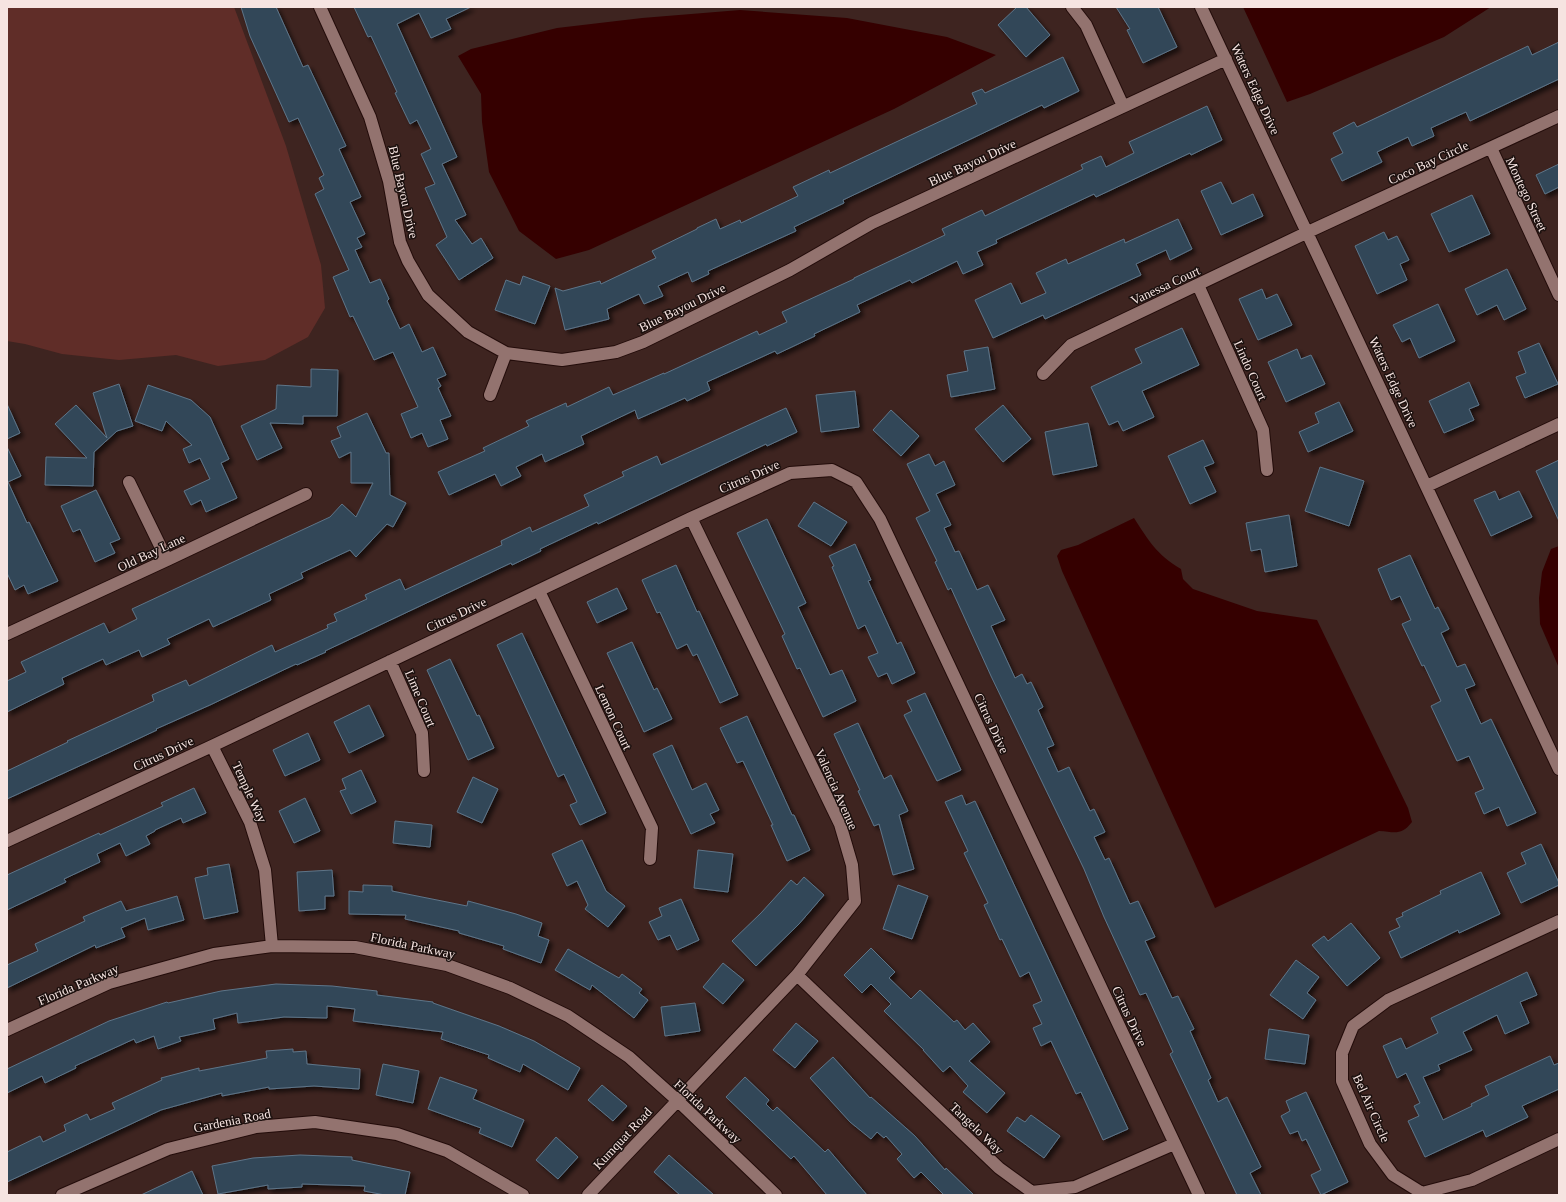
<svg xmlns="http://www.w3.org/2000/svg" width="1566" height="1202" font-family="'Times New Roman',serif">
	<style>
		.green { fill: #602d28 }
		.water { fill: #350000 }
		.building { fill: #314759; stroke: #5e7588; filter: url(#shadow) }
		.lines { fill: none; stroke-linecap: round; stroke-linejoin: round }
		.minor-casing { stroke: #230c0a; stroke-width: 14 }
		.minor { stroke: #93736f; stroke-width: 12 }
		.labels { text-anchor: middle; stroke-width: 3; stroke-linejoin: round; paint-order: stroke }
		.street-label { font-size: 13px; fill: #f6e4e1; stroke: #1c110f }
	</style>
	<defs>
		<filter id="shadow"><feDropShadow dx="3.5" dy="3.5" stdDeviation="2" flood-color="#0009"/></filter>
	</defs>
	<rect width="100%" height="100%" fill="#3e2420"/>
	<path class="green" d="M7 7H234L286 146 321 265 325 308 308 337 265 360 218 366 176 355 119 360 62 354 25 344 7 341Z"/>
	<path class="water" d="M1243 7H1491L1444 37 1310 94 1287 102Z
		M740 10 847 18 947 37 996 55 894 109 589 250 556 259 519 231 489 172 482 122 481 94 458 56 471 49 557 28 642 18Z
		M1134 518C1149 541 1156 554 1181 569L1183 579 1193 589 1257 611 1317 620 1408 808 1412 822C1401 836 1395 832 1379 831L1215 908 1062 571 1057 556 1061 550 1078 545Z
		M1559 546V668L1540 624 1539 598 1542 572 1551 549Z"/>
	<path class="building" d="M241 7H276L303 67 308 65 346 146 339 149 361 197 350 202 365 234 357 238 362 247 355 250 370 283 380 279 389 299 387 301 400 329 409 324 422 352 433 347 446 375 437 379 441 386 438 388 451 416 440 420 448 439 428 447 422 433 411 438 401 414 418 407 393 352 374 360 353 316 350 317 333 277 349 270 315 194 324 189 319 178 324 175 298 118 289 122 250 36Z
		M354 7H471L446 19 451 29 431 38 419 13 397 24 457 157 442 164 466 215 455 220 472 244 481 238 493 258 459 280 436 245 447 237 425 188 435 184 421 154 431 149 417 120 410 124 395 93 397 92 371 36 368 37Z
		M1017 7H1026L1050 35 1026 57 998 25Z
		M1116 7H1158L1177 47 1143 63 1127 30 1130 29Z
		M1559 42V79L1470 121 1466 112 1431 128 1434 136 1412 146 1408 137 1377 152 1382 162 1342 181 1331 159 1343 153 1333 133 1354 122 1357 127 1528 46 1532 55Z
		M1063 57 1079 91 1044 108 1042 105 843 200 844 203 794 227 796 231 708 271 709 274 692 282 688 272 658 286 663 296 644 304 639 294 607 309 609 319 565 330 555 288 563 291 600 281 601 284 656 258 652 251 697 229V228L716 219 720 229 740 220 741 223 798 196 793 187 829 170 830 173 977 104 972 93 982 89 985 93Z
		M1207 106 1222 140 1191 155 1190 153 1096 197 1094 194 996 240 997 243 977 252 983 265 963 274 957 261 912 283 910 280 857 305 860 312 814 334 815 336 777 354 775 351 707 382 710 390 687 401 685 398 638 419 635 410 581 436 584 444 545 462 542 454 516 467 521 476 501 486 495 474 449 495 438 472 485 451 483 448 529 426 526 421 566 403 567 407 609 387 613 395 664 373V374L757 331 759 335 787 322 782 312 854 279V278L945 235 942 229 982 210 985 216 1083 169 1081 165 1101 156 1106 167 1134 153 1129 142Z
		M1559 164V187L1545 194 1536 175Z
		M1221 182 1232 204 1253 194 1263 216 1221 235 1201 191Z
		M1472 195 1490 234 1449 252 1431 214Z
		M1178 219 1192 249 1170 260 1166 250 1136 264 1141 275 1045 319 1043 315 993 338 975 300 1011 283 1021 304 1046 293 1036 273 1066 259 1068 264 1124 239 1125 243Z
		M1384 232 1388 240 1397 236 1409 260 1400 264 1407 280 1377 294 1355 246Z
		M1507 269 1526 309 1504 320 1497 305 1477 315 1465 289Z
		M523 276 550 286 535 324 495 310 506 280 520 285Z
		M1262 289 1266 299 1277 294 1292 325 1258 340 1239 299Z
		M1438 304 1455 341 1419 358 1410 338 1402 342 1393 325Z
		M1182 328 1199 365 1142 391 1154 417 1123 431 1118 421 1109 425 1091 387 1142 363 1135 349Z
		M1539 343 1558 384 1525 398 1516 377 1526 373 1518 352Z
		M988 347 995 389 951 397 947 375 968 371 964 351Z
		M1297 349 1301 359 1311 355 1325 384 1286 402 1268 362Z
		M311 369 338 370 337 416H303V424L270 423 282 448 257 460 241 426 276 409 277 385 311 387Z
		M1469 382 1479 405 1469 409 1474 420 1444 433 1429 401Z
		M119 384 133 426 117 431 94 452 93 486 45 485 46 457 87 458 55 424 76 405 107 438 93 393Z
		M148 385 191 400 210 417 229 459 221 463 237 498 206 512 201 500 191 505 184 491 210 479 200 458 189 463 183 449 192 445 166 421 162 431 135 421Z
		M855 391 859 427 821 432 816 395Z
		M1339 402 1353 431 1308 452 1299 432 1319 423 1315 413Z
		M7 404 20 433 7 439Z
		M1003 405 1031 439 1003 462 975 429Z
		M786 408 797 432 767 446 766 444 598 524 597 522 540 549 541 551 512 565 511 563 325 651 326 652 297 665 296 664 210 705 156 729 157 730 110 752 7 799V771L68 742 67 741 154 701 152 695 186 680 189 686 272 645 275 652 328 628 327 625 337 621 334 614 367 599 365 595 400 579 405 590 502 545 501 541 530 527 532 532 589 506 584 495 624 476 622 472 657 456 661 465Z
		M891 410 919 436 901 456 873 430Z
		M367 413 386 453H389L390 495 406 503 393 527 387 524 356 557 350 550 301 573 303 578 269 594 271 600 213 627 209 619 167 639 170 644 142 657 139 650 106 665 103 659 62 678 64 684 7 712V681L26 672 21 662 104 623 109 633 137 619 132 609 330 517 342 504 356 517 373 483H351V452L339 458 331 441 341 437 337 427Z
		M1088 423 1097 466 1053 475 1045 432Z
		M1203 440 1214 463 1204 467 1216 492 1190 504 1168 456Z
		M7 447 21 476 8 482 27 523 29 522 58 581 28 594 24 585 15 590 7 573Z
		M929 454 935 466 944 461 955 485 936 494 951 525 944 528 955 552 959 551 977 590 988 585 1005 620 991 626 1015 678 1022 674 1027 684 1031 682 1043 707 1038 710 1054 745 1047 748 1058 772 1069 767 1090 811 1094 809 1105 832 1094 837 1105 860 1109 858 1130 904 1138 901 1155 937 1145 941 1172 998 1178 996 1194 1029 1190 1031 1211 1078 1208 1080 1218 1102 1227 1097 1261 1167 1250 1173 1261 1195H1237L1170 1054 1173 1052 1146 993 1140 995 1104 917 1084 869 991 676 951 588 948 590 935 562 937 561 916 518 930 511 907 464Z
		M1559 460V521L1536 471Z
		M1320 467 1364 481 1349 526 1305 511Z
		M96 490 120 539 110 543 115 553 95 562 80 529 73 532 61 506Z
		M1495 491 1499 500 1519 491 1532 517 1491 536 1474 500Z
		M814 502 847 522 831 546 798 526Z
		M1289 515 1297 566 1265 572 1261 549 1251 551 1246 523Z
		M767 519 806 603 798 607 830 675 842 670 856 701 823 717 800 668 797 669 782 636 785 634 737 533Z
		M855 544 871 580 868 581 897 644 901 642 915 673 892 684 887 673 878 677 868 657 878 653 865 625 858 629 832 567 834 566 829 556Z
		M1410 555 1435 609 1438 607 1449 629 1441 633 1457 667 1465 664 1475 685 1465 689 1481 724 1491 719 1536 813 1507 826 1499 807 1484 814 1475 793 1484 789 1469 756 1457 761 1431 706 1441 701 1424 665 1422 666 1402 624 1411 620 1400 596 1391 600 1378 569Z
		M676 565 697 612 699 611 738 695 720 703 697 654 693 656 687 644 677 649 660 612 657 613 642 580Z
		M617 588 627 609 597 623 587 602Z
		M522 633 606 813 580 825 570 805 577 802 564 774 558 777 497 645Z
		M632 642 654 690 657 688 672 719 644 732 607 653Z
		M450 659 477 716 479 715 494 748 468 760 427 670Z
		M925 693 961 770 937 781 904 715 912 711 907 701Z
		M369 705 384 736 349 753 334 722Z
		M747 716 792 815H794L810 850 787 861 771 825H773L743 761 737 763 720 728Z
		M858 723 884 779 891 775 908 811 899 815 914 869 893 875 879 824 874 826 858 791 860 790 834 734Z
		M308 733 320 760 285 776 273 750Z
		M672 745 692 790 706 783 719 810 710 814 715 823 691 834 653 754Z
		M361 770 376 802 351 814 340 791 346 789 342 779Z
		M473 777 498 789 482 823 457 812Z
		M194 788 206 813 183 823 181 818 155 830V831L146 836 150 844 126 856 120 843 97 854 100 862 64 879 66 882 7 910V875L99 833 100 835 163 806 161 803Z
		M962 795 966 805 975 801 1128 1129 1103 1140 1081 1092 1076 1094 1051 1041 1041 1046 1033 1028 1042 1024 1033 1005 1042 1001 1029 972 1020 977 1002 939 1000 940 984 905 988 903 964 853 968 851 945 802Z
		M305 798 320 831 294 843 279 811Z
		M395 821 432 825 430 847 393 843Z
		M582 840 606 891 625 906 608 927 585 909 588 905 577 881 567 886 552 854Z
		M1541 844 1559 883V885L1521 903 1507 873 1526 864 1521 853Z
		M698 850 733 854 728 892 694 888Z
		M229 864 238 912 204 919 195 878 208 875 207 868Z
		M332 870 334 896H325V909L299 911 297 872Z
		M1481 872 1500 914 1459 933 1458 930 1401 958 1389 932 1400 927 1396 919 1403 916 1402 913 1441 894 1440 891Z
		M804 877 824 895 799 924 756 966 732 941 761 913 791 880 797 885Z
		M363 885 392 886V891L467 906 468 901 516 914 542 923 538 936 549 940 541 963 503 949 504 946 459 933V931L405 919 406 915 349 914V891L363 892Z
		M898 885 928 896 912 939 883 929Z
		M177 896 184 920 148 930 145 918 121 928 125 937 96 948 95 945 7 988V965L38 951 35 944 85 921 83 917 121 901 126 911Z
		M681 899 699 940 677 950 670 935 658 940 649 922 662 916 659 908Z
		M1351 923 1380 958 1347 986 1312 945 1324 936 1328 941Z
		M871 948 895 972 889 978 911 999 920 990 954 1022 957 1020 965 1030 973 1023 990 1042 969 1061 1005 1093 987 1113 963 1092 968 1086 950 1066 943 1072 923 1050H924L884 1011 891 1004 871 984 862 993 844 975Z
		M568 949 619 978 622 974 642 989 639 993 648 1000 634 1018 592 985 590 990 555 970Z
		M1296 960 1319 977 1307 993 1316 1000 1303 1019 1270 995Z
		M723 963 744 980 723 1004 703 987Z
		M1527 972 1537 995 1520 1002 1529 1023 1505 1034 1497 1015 1463 1032 1472 1050 1438 1065 1440 1070 1423 1077 1443 1120 1472 1106 1471 1104 1489 1095 1485 1086 1550 1056 1554 1065 1559 1063V1089L1522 1106 1528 1117 1486 1137 1483 1130 1425 1157 1408 1121 1419 1116 1414 1106 1420 1103 1406 1073 1397 1078 1383 1046 1401 1038 1406 1049 1438 1033 1431 1018Z
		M276 984 332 986 377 991V995L433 1002V1003L499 1026 534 1041 580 1068 568 1090 523 1064 520 1072 488 1058 489 1055 441 1039 443 1032 353 1021 355 1009 327 1006V1018L284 1017 238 1023 237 1013 213 1019 215 1029 179 1037 181 1041 158 1049 154 1036 136 1043 134 1039 75 1066 76 1068 45 1083 42 1076 7 1093V1069L109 1021 167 1002 168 1003 221 991Z
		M695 1003 700 1031 665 1036 661 1007Z
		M796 1023 818 1041 795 1068 773 1050Z
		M1269 1029 1309 1035 1305 1064 1265 1059Z
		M293 1049V1052L306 1051 307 1064 360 1069 359 1089 314 1086 269 1089V1087L222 1096V1093L161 1110 7 1182V1152L40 1136 43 1142 66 1131 64 1125 87 1114 90 1120 115 1109 112 1103 162 1080 161 1078 199 1068V1071L267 1058 266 1051Z
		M833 1057 870 1098 871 1097 915 1136 945 1170 946 1168 974 1195H944L921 1172 914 1178 897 1159 902 1154 886 1136 884 1138 877 1132 871 1139 850 1122 810 1078Z
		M383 1064 419 1071 413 1103 376 1095Z
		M440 1077 477 1090 473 1099 524 1120 512 1147 479 1133 481 1128 428 1109Z
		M745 1077 769 1100 766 1104 773 1111 777 1107 825 1152 828 1149 867 1195H827L794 1156 791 1159 726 1097Z
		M602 1085 627 1106 613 1121 588 1100Z
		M1306 1092 1348 1182 1321 1195 1311 1175 1321 1170 1306 1139 1302 1141 1298 1131 1290 1134 1281 1116 1290 1111 1286 1101Z
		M1031 1115 1060 1136 1044 1158 1007 1131 1017 1117 1025 1122Z
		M556 1137 578 1157 558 1179 536 1160Z
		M300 1155 352 1157V1160L410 1172 405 1195H385L364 1191 365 1186 302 1184V1187L268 1189V1185L218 1194 212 1166 253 1158Z
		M669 1155 714 1195H680L654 1172Z
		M192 1171 203 1195H141Z"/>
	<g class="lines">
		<defs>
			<path id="minor" d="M320 7 370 117 389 181 400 242 408 261 428 295 468 332 506 353 562 360 616 352 643 342 790 270 872 223 1226 59
				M1072 7 1086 25 1123 106
				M1201 7 1559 769
				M1491 148 1559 295
				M1198 285 1263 430 1267 470
				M1043 374 1071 345 1308 232 1559 116
				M490 395 506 353
				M129 482 167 560
				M1427 486 1559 424
				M539 591 652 828 650 859
				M7 634 167 560 306 494
				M390 661 422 733 424 771
				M212 746 250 822 265 870 272 946
				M7 841 212 746 691 518 790 473 832 470 856 482 880 519 1199 1195
				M1559 921 1388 1000 1353 1026 1342 1053V1081L1370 1144 1393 1175 1422 1193 1472 1180 1559 1139
				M797 975 999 1168 1032 1192 1075 1187 1174 1144
				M7 1030 109 983 214 954 272 946 355 947 447 965 510 988 568 1016 629 1057 677 1100 776 1195
				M62 1195 168 1149 256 1127 315 1122 397 1134 447 1151 523 1195
				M588 1195 797 975 855 901 852 865 840 824 691 518"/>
		</defs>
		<use href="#minor" class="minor-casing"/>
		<use href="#minor" class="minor"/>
	</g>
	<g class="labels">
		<g class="street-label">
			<text transform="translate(1256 89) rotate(65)" y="5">Waters Edge Drive</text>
			<text transform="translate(972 162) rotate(-25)" y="5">Blue Bayou Drive</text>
			<text transform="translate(1428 162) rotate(-25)" y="5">Coco Bay Circle</text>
			<text transform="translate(404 192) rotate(77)" y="5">Blue Bayou Drive</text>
			<text transform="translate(1527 194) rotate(65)" y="5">Montego Street</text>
			<text transform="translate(1165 285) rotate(-25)" y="5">Vanessa Court</text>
			<text transform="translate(682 307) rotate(-26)" y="5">Blue Bayou Drive</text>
			<text transform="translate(1251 370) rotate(66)" y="5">Lindo Court</text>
			<text transform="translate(1394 382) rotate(65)" y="5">Waters Edge Drive</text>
			<text transform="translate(749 476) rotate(-24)" y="5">Citrus Drive</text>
			<text transform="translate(151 552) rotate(-25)" y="5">Old Bay Lane</text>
			<text transform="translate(456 614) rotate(-25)" y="5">Citrus Drive</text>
			<text transform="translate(421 698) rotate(67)" y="5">Lime Court</text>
			<text transform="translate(614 717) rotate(65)" y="5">Lemon Court</text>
			<text transform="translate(992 723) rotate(65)" y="5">Citrus Drive</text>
			<text transform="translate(163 753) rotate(-25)" y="5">Citrus Drive</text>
			<text transform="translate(837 789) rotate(66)" y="5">Valencia Avenue</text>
			<text transform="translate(250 792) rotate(65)" y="5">Temple Way</text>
			<text transform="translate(413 945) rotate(12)" y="5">Florida Parkway</text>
			<text transform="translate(78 984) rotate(-23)" y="5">Florida Parkway</text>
			<text transform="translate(1130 1016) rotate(65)" y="5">Citrus Drive</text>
			<text transform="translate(1372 1108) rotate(66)" y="5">Bel Air Circle</text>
			<text transform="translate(708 1111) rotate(43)" y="5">Florida Parkway</text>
			<text transform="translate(232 1120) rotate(-11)" y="5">Gardenia Road</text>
			<text transform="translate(977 1128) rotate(44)" y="5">Tangelo Way</text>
			<text transform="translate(622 1138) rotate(-47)" y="5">Kumquat Road</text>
		</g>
	</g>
	<rect width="1566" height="1202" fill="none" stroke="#f6e4e1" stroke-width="16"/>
</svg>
